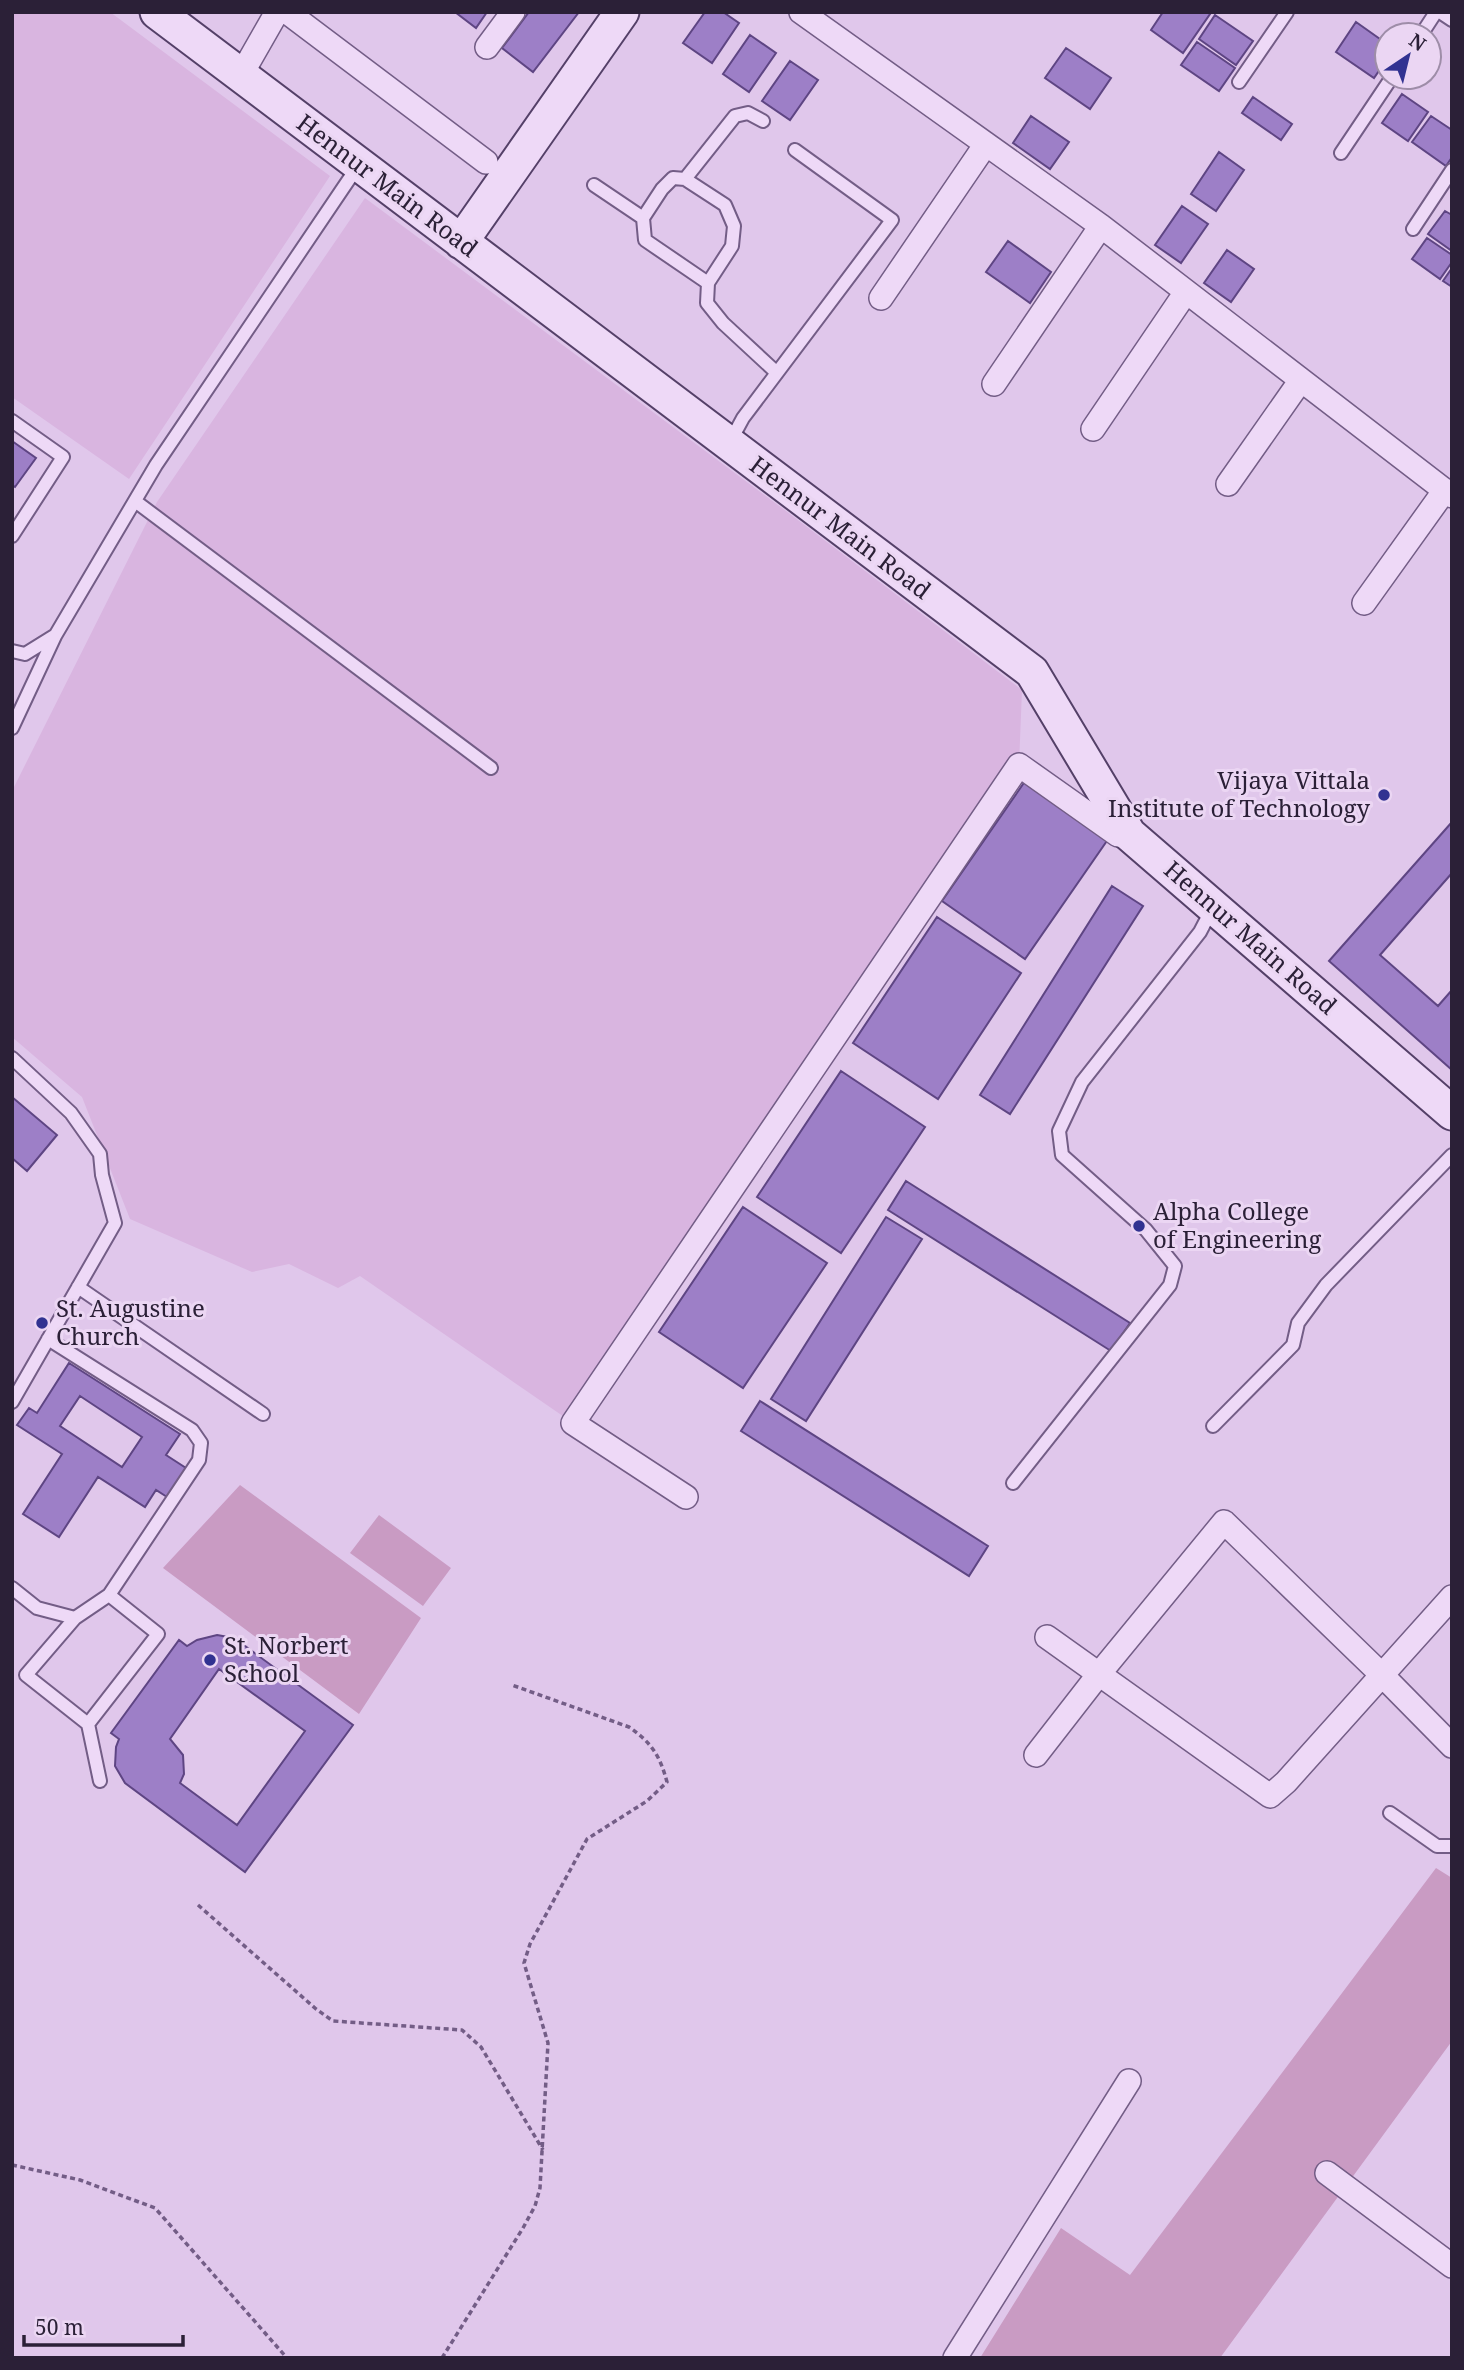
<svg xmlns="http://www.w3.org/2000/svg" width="1464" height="2370" font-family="'Noto Serif',serif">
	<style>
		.farmland { fill: #d9b5e0 }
		.green { fill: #c99bc3 }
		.building { fill: #9d7fc7; stroke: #5e4583; stroke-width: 2; fill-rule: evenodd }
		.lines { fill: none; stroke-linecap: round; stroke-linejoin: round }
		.lane-casing { stroke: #735d86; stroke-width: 16 }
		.street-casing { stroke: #735d86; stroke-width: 26 }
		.secondary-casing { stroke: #544068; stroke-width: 37 }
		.path { stroke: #735d86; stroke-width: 3.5; stroke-dasharray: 5 3.5; stroke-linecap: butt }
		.lane { stroke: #eed9f7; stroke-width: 12 }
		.street { stroke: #eed9f7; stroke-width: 23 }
		.secondary { stroke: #eed9f7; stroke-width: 33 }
		.poi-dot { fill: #313291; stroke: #ebd6f3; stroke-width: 2.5 }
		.labels { text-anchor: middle; stroke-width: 6; stroke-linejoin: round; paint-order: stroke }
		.street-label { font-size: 24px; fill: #2b2037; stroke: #ebd6f3 }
		.poi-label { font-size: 24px; fill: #2b2037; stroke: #ebd6f3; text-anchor: start }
	</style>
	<rect width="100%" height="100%" fill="#e0c7eb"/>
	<path class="farmland" d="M12 12H110L330 176 129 479 12 397Z
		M365 198 786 511 1022 690 1019 765 573 1423 360 1276 338 1288 289 1264 252 1272 130 1219 82 1097 12 1037V791L157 502Z"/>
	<path class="green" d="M240 1485 421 1618 359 1714 163 1568Z
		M379 1515 451 1568 423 1606 350 1553Z
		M1436 1868 1452 1878V2041L1220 2358H980L1061 2228 1130 2275Z"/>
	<path class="building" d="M455 12H487L476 28Z
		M529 12H579L533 72 502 48Z
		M705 12H723L739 23 712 63 683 43Z
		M1163 12H1208L1210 14 1183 53 1151 30Z
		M1215 15 1253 41 1236 65 1199 39Z
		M1356 22 1387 44V59L1374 78 1336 52Z
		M750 35 776 53 749 92 723 74Z
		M1197 42 1235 68 1219 91 1181 65Z
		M1066 48 1111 78 1090 109 1045 78Z
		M790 61 818 80 790 120 762 101Z
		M1402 94 1428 112 1408 141 1382 123Z
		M1253 97 1292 124 1281 140 1242 113Z
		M1031 116 1069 142 1050 169 1013 143Z
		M1431 116 1452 130V157L1446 166 1412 142Z
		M1219 152 1244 170 1216 211 1191 194Z
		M1182 206 1208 224 1181 263 1155 245Z
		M1445 211 1452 215V251L1428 234Z
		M1427 238 1452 255V262L1440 279 1412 259Z
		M1008 241 1051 272 1030 303 986 272Z
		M1227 250 1254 269 1231 302 1204 283Z
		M1452 268V287L1443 281Z
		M12 441 36 458 15 487 12 485Z
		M1028 777 1111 835 1025 959 942 901Z
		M1452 822V873L1380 955 1438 1006 1452 990V1070L1329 961Z
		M1112 886 1143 906 1010 1114 980 1095Z
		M937 917 1021 973 938 1099 853 1043Z
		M841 1071 925 1127 841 1253 757 1197Z
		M12 1097 57 1135 27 1171 12 1158Z
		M906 1181 1130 1323 1111 1351 888 1210Z
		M743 1207 827 1263 743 1388 659 1332Z
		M886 1217 922 1239 806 1421 771 1399Z
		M69 1363 180 1434 166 1455 186 1468 167 1497 156 1490 145 1507 98 1477 59 1537 23 1514 62 1454 17 1425 29 1408 37 1413ZM80 1396 142 1437 122 1467 60 1426Z
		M760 1401 988 1546 969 1576 741 1431Z
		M217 1635 234 1638 353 1725 245 1872 125 1783 115 1766 116 1747 119 1739 111 1733 179 1640 187 1646 197 1640ZM219 1669 305 1731 237 1825 180 1783 184 1774 183 1755 170 1739Z"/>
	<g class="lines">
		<defs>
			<path id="lane" d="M1440 12 1452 20
				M1421 35 1436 12
				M1239 82 1287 12
				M1341 153 1392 77
				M685 179 735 116 748 113 763 121
				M594 185 643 218
				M1413 229 1452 170
				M708 283 645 240 643 218 662 189 673 178 685 179 725 205 734 226 732 246 708 283 707 303 723 323 777 373
				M12 421 63 457 12 536
				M730 442 743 418 892 220 795 150
				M135 501 491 768
				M12 651 25 654 54 636
				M12 728 55 636 156 465 358 166
				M12 1058 71 1113 100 1154 102 1175 115 1223 12 1402
				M78 1287 263 1414
				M1213 1426 1293 1345 1298 1323 1326 1285 1452 1155
				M1013 1483 1170 1285 1175 1266 1146 1230 1062 1155 1059 1131 1082 1082 1200 932 1213 907
				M12 1588 37 1608 75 1618 109 1595 199 1460 201 1443 192 1430 48 1339
				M75 1618 26 1675 88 1724
				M100 1781 88 1724 158 1634 109 1595
				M1390 1813 1437 1846H1452"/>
			<path id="street" d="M287 12 486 162
				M801 12 1101 226 1452 496
				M487 47 513 12
				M241 75 273 19 275 12
				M881 298 986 144
				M994 384 1101 226
				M1093 429 1186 292
				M1228 484 1301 380
				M1364 603 1445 490
				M686 1497 573 1423 1019 765 1118 835 1129 834
				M1047 1637 1270 1796 1286 1782 1452 1597
				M1036 1755 1099 1674 1224 1522 1382 1675 1452 1746
				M1327 2173 1452 2266
				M955 2358 1129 2081"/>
			<path id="secondary" d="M157 12 1032 672 1129 834 1452 1113
				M461 242 622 12"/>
		</defs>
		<use href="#lane" class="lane-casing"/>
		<use href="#street" class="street-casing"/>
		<use href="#secondary" class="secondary-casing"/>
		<path class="path" d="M198 1905 316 2009 333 2021 462 2030 481 2047 543 2150
			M12 2165 80 2180 155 2208 287 2358
			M442 2358 523 2228 535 2206 540 2188 548 2043 524 1963 530 1944 587 1839 647 1801 667 1782C660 1756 652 1743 629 1727L512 1685"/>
		<use href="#lane" class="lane"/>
		<use href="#street" class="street"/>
		<use href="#secondary" class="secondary"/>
	</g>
	<g class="poi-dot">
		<circle cx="1384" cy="795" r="7"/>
		<circle cx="1139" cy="1226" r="7"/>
		<circle cx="42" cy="1323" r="7"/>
		<circle cx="210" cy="1660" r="7"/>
	</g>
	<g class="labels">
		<g class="street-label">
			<text transform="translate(387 186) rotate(37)" y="8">Hennur Main Road</text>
			<text transform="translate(840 528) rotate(37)" y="8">Hennur Main Road</text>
			<text transform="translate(1250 938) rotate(41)" y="8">Hennur Main Road</text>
		</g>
		<g class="poi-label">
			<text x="1370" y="789" text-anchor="end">Vijaya Vittala<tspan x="1370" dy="28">Institute of Technology</tspan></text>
			<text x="1153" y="1220">Alpha College<tspan x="1153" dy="28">of Engineering</tspan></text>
			<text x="56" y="1317">St. Augustine<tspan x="56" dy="28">Church</tspan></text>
			<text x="224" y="1654">St. Norbert<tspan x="224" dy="28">School</tspan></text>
		</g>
	</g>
	<rect width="1464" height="2370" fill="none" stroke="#2b2037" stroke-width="28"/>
	<g transform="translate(1408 56) rotate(35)"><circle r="33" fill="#ebd6f3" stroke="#9e8da8" stroke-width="2"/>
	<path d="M0-5L12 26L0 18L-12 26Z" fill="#313291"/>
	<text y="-10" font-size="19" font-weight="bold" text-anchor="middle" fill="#2b2037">N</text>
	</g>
	<path d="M24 2335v10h159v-10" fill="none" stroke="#2b2037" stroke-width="3.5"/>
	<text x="35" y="2335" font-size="21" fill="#2b2037" stroke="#ebd6f3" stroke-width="5" paint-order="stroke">50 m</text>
</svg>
